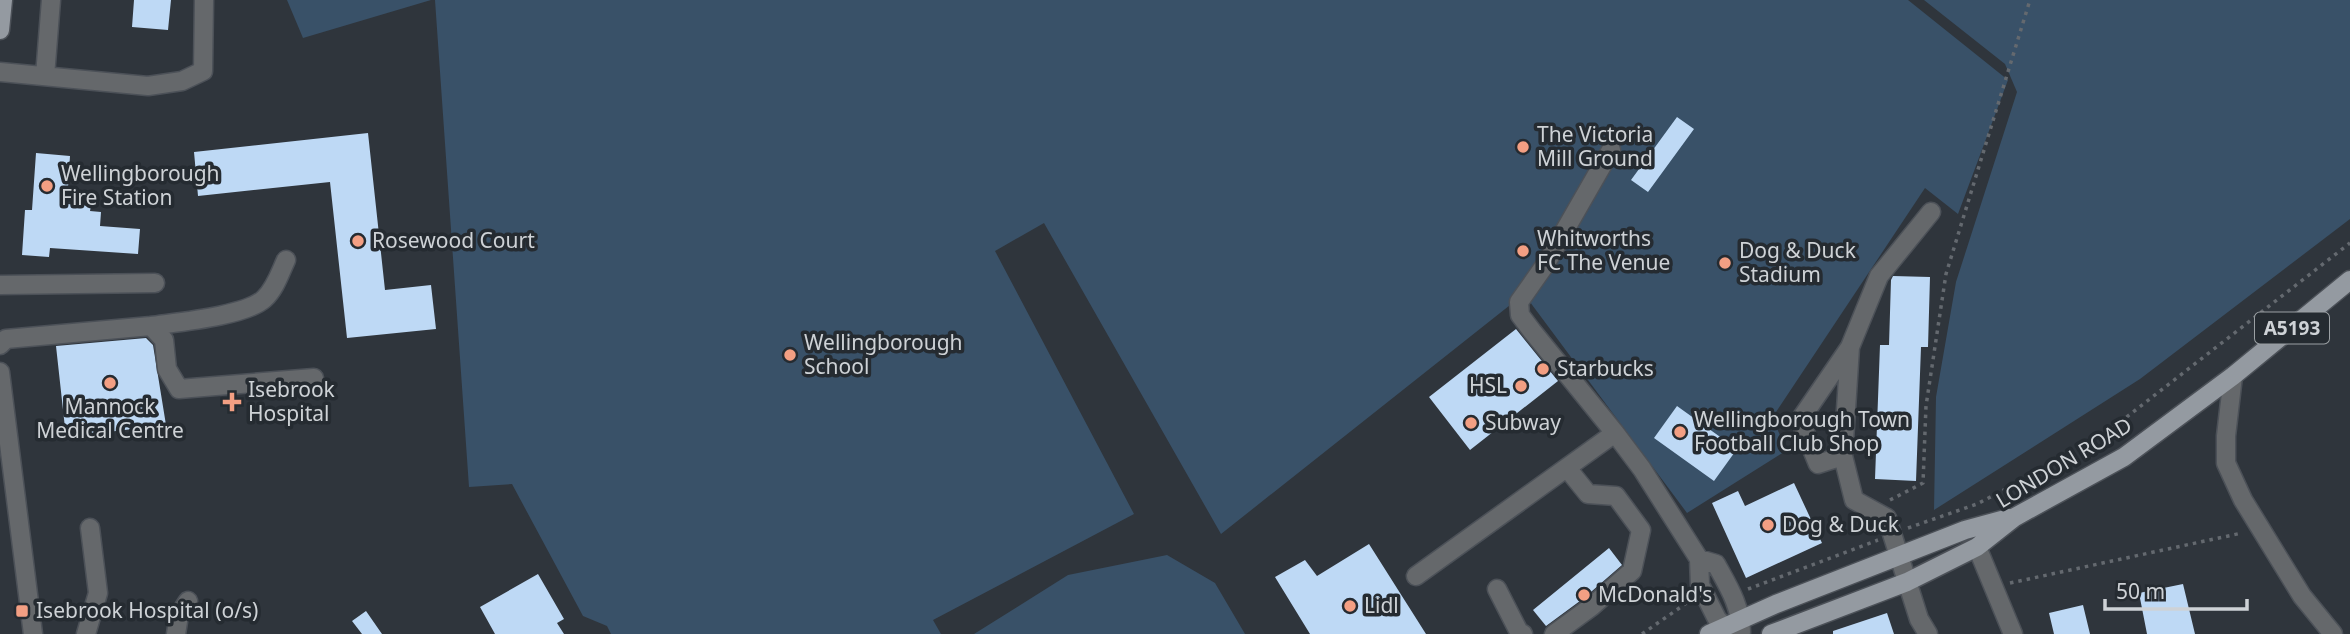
<svg xmlns="http://www.w3.org/2000/svg" width="2350" height="634" font-family="'Noto Sans',sans-serif">
	<style>
		.green { fill: #395168 }
		.building { fill: #bed9f5 }
		.lines { fill: none; stroke-linecap: round; stroke-linejoin: round }
		.minor-casing { stroke: #4c5158; stroke-width: 21 }
		.major-casing { stroke: #4c5158; stroke-width: 21 }
		.path { stroke: #64696f; stroke-width: 3.5; stroke-dasharray: 3.5 5; stroke-linecap: butt }
		.minor { stroke: #65686b; stroke-width: 18 }
		.major { stroke: #949aa1; stroke-width: 18 }
		.poi-dot { fill: #f39f83; stroke: #252b31; stroke-width: 2.5 }
		.labels { text-anchor: middle; stroke-width: 7; stroke-linejoin: round; paint-order: stroke }
		.shield { fill: #252b31; stroke: #9ba0a4; stroke-width: 2 }
		.shield-label { font-size: 19px; font-weight: bold; fill: #ced2d6 }
		.poi-label { font-size: 21px; fill: #ced2d6; stroke: #252b31; text-anchor: start }
		.street-label { font-size: 21px; fill: #ced2d6; stroke: #252b31 }
	</style>
	<rect width="100%" height="100%" fill="#2f353c"/>
	<path class="green" d="M287 0H431L303 38Z
		M435 0H1908L2008 80 1958 214 1925 188 1772 418 1787 450 1687 513 1524 294 1221 534 1044 223 995 251 1134 514 933 620 941 634H611L607 626 583 616 512 484 469 487Z
		M1924 0H2350V219L2140 379 1934 510 1936 397 1956 282 2017 92 2005 64Z
		M1167 555 1215 583 1245 634H974L1068 575Z"/>
	<path class="building" d="M134 0H171L168 30 132 27Z
		M1677 117 1694 129 1648 192 1631 180Z
		M368 133 385 290 431 285 436 329 347 338 330 182 198 196 194 152Z
		M36 153 70 156 67 204 91 206 90 211 101 212 100 226 140 229 138 254 50 248 49 257 22 255 25 210H32Z
		M1893 276 1930 277 1928 347H1921L1916 481 1875 479 1880 345H1889L1891 280Z
		M1516 329 1558 381 1470 450 1429 397Z
		M146 338 153 345 166 425 66 437 56 346Z
		M1677 406 1737 449 1714 481 1654 438Z
		M1794 483 1822 543 1746 578 1712 503 1738 491 1745 506Z
		M1369 544 1426 634H1310L1275 577 1305 560 1317 576Z
		M1609 548 1622 565 1584 598 1546 626 1533 610Z
		M538 574 564 619 557 623 564 634H495L480 607Z
		M2183 584 2195 634H2147L2139 593Z
		M2083 605 2090 634H2054L2049 613Z
		M366 611 382 634H362L352 621Z
		M1887 613 1894 634H1833V631Z"/>
	<g class="lines">
		<defs>
			<path id="minor" d="M0 72 148 86 182 81 203 71 204 0
				M45 76 51 0
				M1611 150 1545 265 1519 302 1520 315 1532 331 1615 433
				M0 285 155 283
				M151 326C179 322 245 316 264 299 275 289 280 273 286 260
				M0 345 6 339 151 326 164 340 167 369 179 389 314 378
				M0 372 33 634
				M2233 376 2226 436V463L2243 500 2302 596 2333 634
				M1843 456 1818 464 1800 420 1850 347
				M1977 547 2013 634
				M1699 559 1716 564C1728 586 1741 606 1741 632
				M1416 576 1615 433 1642 469 1699 559 1700 585 1717 619 1731 634
				M1497 589 1519 632 1523 634
				M86 634 98 593 90 528
				M176 634 179 615 188 601
				M1554 634 1591 607 1632 571 1641 530 1616 496 1588 494 1567 468
				M1928 634 1919 619 1887 518 1854 500 1843 456 1850 347 1879 276 1931 212"/>
			<path id="major" d="M0 30 3 0
				M1709 634 1776 604 1965 530 2009 518
				M1771 634 1907 582 1977 547 2015 517 2124 457 2233 376 2350 280"/>
		</defs>
		<use href="#minor" class="minor-casing"/>
		<use href="#major" class="major-casing"/>
		<path class="path" d="M1890 500 1923 483 1926 406 1946 274 2030 0
			M1908 528 1977 504 2092 444 2350 243
			M2010 583 2242 533
			M1748 589 1878 540
			M1642 634 1688 602"/>
		<use href="#minor" class="minor"/>
		<use href="#major" class="major"/>
	</g>
	<g class="poi-dot">
		<circle cx="1523" cy="147" r="7"/>
		<circle cx="47" cy="186" r="7"/>
		<circle cx="358" cy="241" r="7"/>
		<circle cx="1523" cy="251" r="7"/>
		<circle cx="1725" cy="263" r="7"/>
		<circle cx="790" cy="355" r="7"/>
		<circle cx="1543" cy="369" r="7"/>
		<circle cx="110" cy="383" r="7"/>
		<circle cx="1521" cy="386" r="7"/>
		<path d="M228.5 391.5h7v7h7v7h-7v7h-7v-7h-7v-7h7z"/>
		<circle cx="1471" cy="423" r="7"/>
		<circle cx="1680" cy="432" r="7"/>
		<circle cx="1768" cy="525" r="7"/>
		<circle cx="1584" cy="595" r="7"/>
		<circle cx="1350" cy="606" r="7"/>
		<rect x="15" y="604" width="14" height="14" rx="3.5"/>
	</g>
	<g class="labels">
		<rect class="shield" x="2255" y="312.5" width="74" height="31" rx="5"/>
		<g class="shield-label">
			<text x="2292" y="335">A5193</text>
		</g>
		<g class="poi-label">
			<text x="1537" y="142">The Victoria<tspan x="1537" dy="24">Mill Ground</tspan></text>
			<text x="61" y="181">Wellingborough<tspan x="61" dy="24">Fire Station</tspan></text>
			<text x="1537" y="246">Whitworths<tspan x="1537" dy="24">FC The Venue</tspan></text>
			<text x="372" y="248">Rosewood Court</text>
			<text x="1739" y="258">Dog &amp; Duck<tspan x="1739" dy="24">Stadium</tspan></text>
			<text x="804" y="350">Wellingborough<tspan x="804" dy="24">School</tspan></text>
			<text x="1557" y="376">Starbucks</text>
			<text x="1507" y="393" text-anchor="end">HSL</text>
			<text x="248" y="397">Isebrook<tspan x="248" dy="24">Hospital</tspan></text>
			<text x="110" y="414" text-anchor="middle">Mannock<tspan x="110" dy="24">Medical Centre</tspan></text>
			<text x="1694" y="427">Wellingborough Town<tspan x="1694" dy="24">Football Club Shop</tspan></text>
			<text x="1485" y="430">Subway</text>
			<text x="1782" y="532">Dog &amp; Duck</text>
			<text x="1598" y="602">McDonald's</text>
			<text x="1364" y="613">Lidl</text>
			<text x="36" y="618">Isebrook Hospital (o/s)</text>
		</g>
		<g class="street-label">
			<text transform="translate(2064 463) rotate(-31)" y="7">LONDON ROAD</text>
		</g>
	</g>
	<path d="M2105 599v10h142v-10" fill="none" stroke="#ced2d6" stroke-width="3.5"/>
	<text x="2116" y="599" font-size="21" fill="#ced2d6" stroke="#252b31" stroke-width="5" paint-order="stroke">50 m</text>
</svg>
